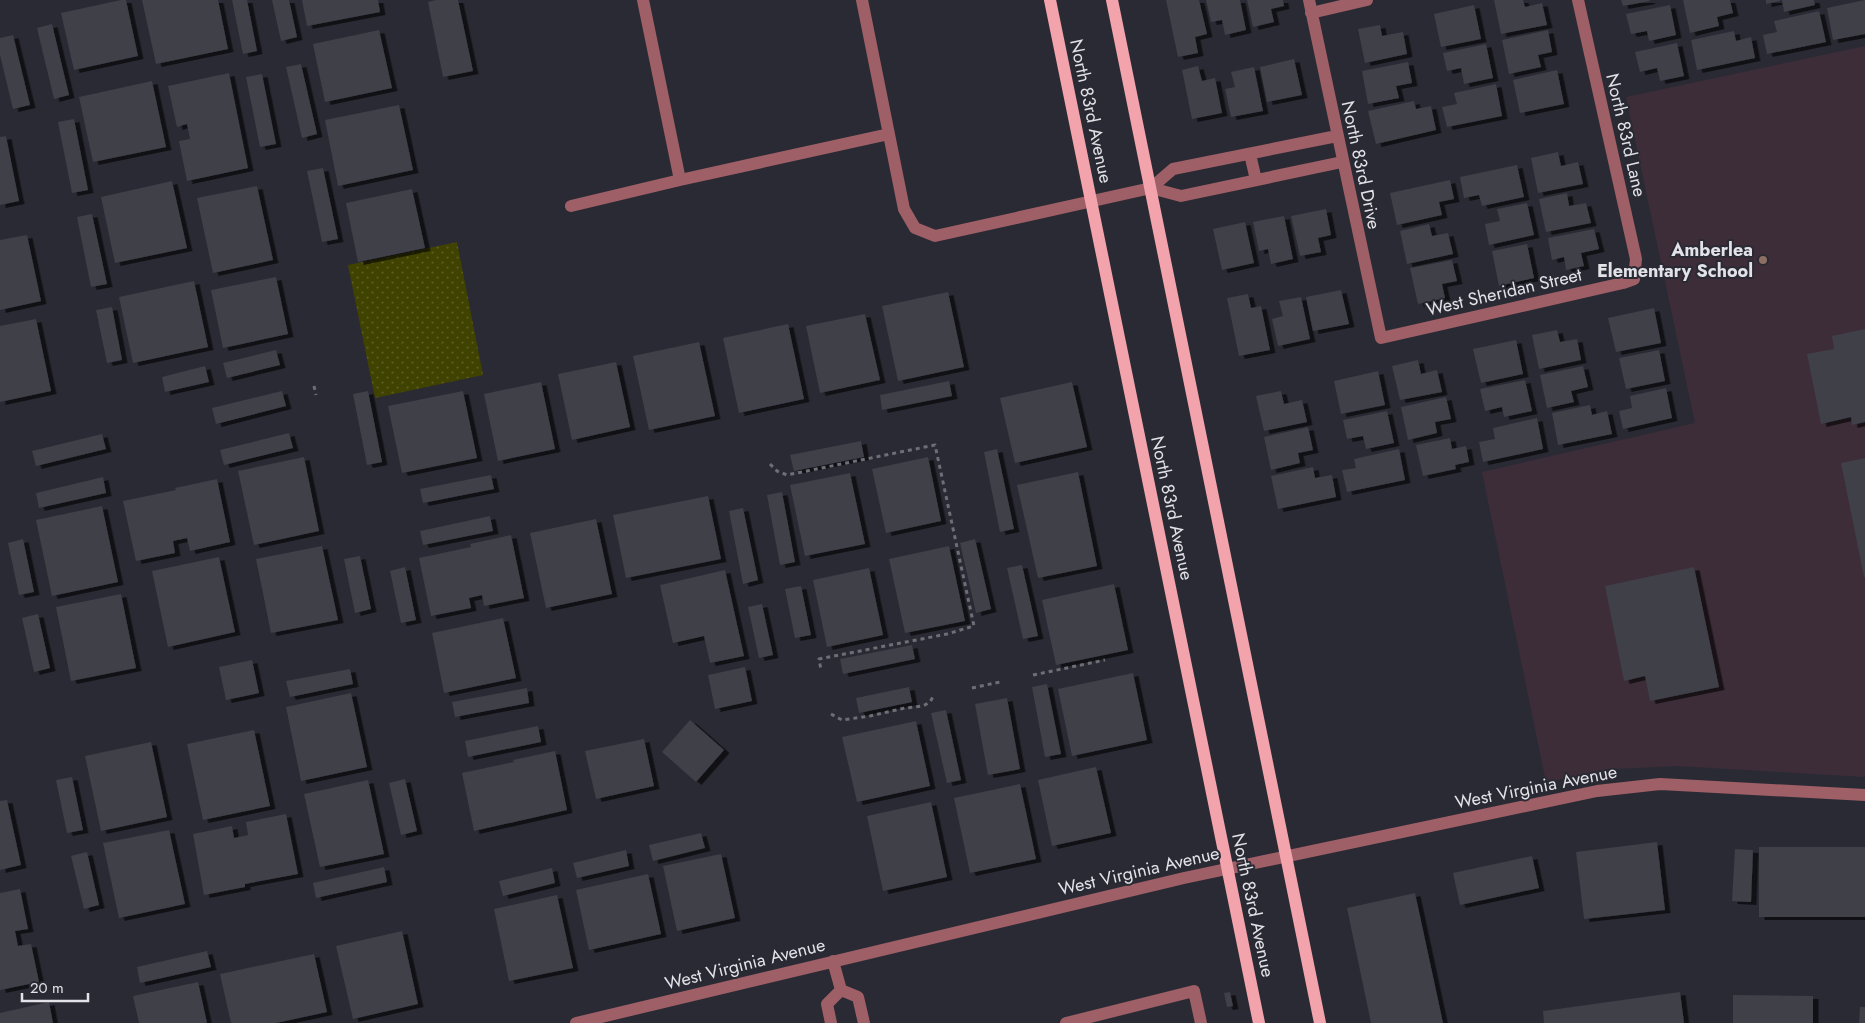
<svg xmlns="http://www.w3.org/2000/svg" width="1865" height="1023" font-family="Jost,sans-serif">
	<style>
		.education { fill: #3d2d39 }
		.green { fill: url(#green-dots) }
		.building { fill: #3f3f49; filter: url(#shadow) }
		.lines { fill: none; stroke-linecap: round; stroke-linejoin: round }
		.path { stroke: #6e6e77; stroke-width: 3; stroke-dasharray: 4 4; stroke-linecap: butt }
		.minor { stroke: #9f5f66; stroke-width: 12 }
		.major { stroke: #f3a3ab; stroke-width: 12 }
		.education-dot { fill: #8d6e63; stroke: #2a2a34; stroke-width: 2 }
		.labels { text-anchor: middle; stroke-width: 4; stroke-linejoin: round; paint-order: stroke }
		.street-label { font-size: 18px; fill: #e2e2e8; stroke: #2a2a34 }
		.poi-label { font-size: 18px; font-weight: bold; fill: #e2e2e8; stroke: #2a2a34; text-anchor: end }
	</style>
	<defs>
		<pattern id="green-dots" width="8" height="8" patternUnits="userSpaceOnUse" patternTransform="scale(1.25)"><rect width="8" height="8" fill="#404200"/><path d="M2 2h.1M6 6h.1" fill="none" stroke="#5b5d25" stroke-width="1.8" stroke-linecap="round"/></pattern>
		<filter id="shadow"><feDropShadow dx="5.5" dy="3" stdDeviation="0" flood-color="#0009"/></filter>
	</defs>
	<rect width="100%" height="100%" fill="#2a2a34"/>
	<path class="education" d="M1865 46V777L1676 766 1613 769 1546 782 1482 472 1695 423 1626 97Z"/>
	<path class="green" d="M457 242 483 375 375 398 348 265Z"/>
	<path class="building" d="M121 0H126L138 56 74 70 61 13Z
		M142 0H218L228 49 156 64Z
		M232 0H247L257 51 243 54Z
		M272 0H289L297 37 281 41Z
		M302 0H378L380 12 307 26Z
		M436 0H458L473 71 443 77 428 2Z
		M1166 0H1199L1207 34 1195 37 1198 53 1178 57Z
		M1206 0H1240L1246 30 1225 35 1222 20 1211 22Z
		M1247 0H1283L1284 6 1271 9 1274 22 1253 27Z
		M1494 0H1523L1525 7 1542 3 1547 25 1501 34Z
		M1621 0H1649L1650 1 1623 6Z
		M1683 0H1730L1733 13 1717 17 1719 26 1690 33Z
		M1766 0H1780V1L1766 4Z
		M1782 0H1814L1815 5 1784 12Z
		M1865 0V34L1833 40 1827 8Z
		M1474 5 1481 39 1441 47 1434 14Z
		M1670 5 1676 35 1649 41 1647 31 1631 34 1626 14Z
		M1819 11 1826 42 1767 54 1763 35 1777 32 1774 21Z
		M52 24 69 95 54 99 37 28Z
		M1380 25 1382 36 1403 32 1407 54 1365 63 1358 29Z
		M379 30 392 88 325 102 313 44Z
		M1548 30 1552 52 1538 55 1541 67 1509 74 1502 40Z
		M1734 31 1736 41 1751 37 1755 58 1697 70 1691 40Z
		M13 35 30 105 13 109 0 55V38Z
		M1677 43 1684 76 1660 81 1657 68 1640 72 1635 52Z
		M1486 44 1493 78 1464 84 1461 68 1447 71 1443 53Z
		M1294 59 1302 95 1267 102 1260 67Z
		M1408 62 1412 83 1396 86 1399 98 1368 104 1362 71Z
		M301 64 317 134 302 138 286 67Z
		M1198 66 1202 81 1215 78 1222 113 1192 119 1182 70Z
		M1254 67 1263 111 1231 117 1225 89 1235 87 1231 72Z
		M1557 70 1564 104 1520 113 1513 80Z
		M229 73 248 168 187 181 179 141 190 139 187 124 177 127 168 86Z
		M262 74 276 144 260 147 246 77Z
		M152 81 166 147 93 162 79 97Z
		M1496 84 1502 116 1447 127 1442 107 1457 104 1454 93Z
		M1414 101 1416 109 1431 106 1436 130 1376 144 1368 111Z
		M399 105 413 170 338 186 325 120Z
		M74 119 88 190 72 193 58 122Z
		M6 136 19 201 0 205V137Z
		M1558 152 1561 166 1578 162 1583 184 1538 193 1531 158Z
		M1517 165 1524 197 1482 206 1479 195 1464 198 1460 177Z
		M323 168 338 239 322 242 307 171Z
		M1450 180 1454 199 1439 202 1442 215 1397 225 1390 193Z
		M172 181 187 248 115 263 101 197Z
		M257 186 273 260 213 273 197 198Z
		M412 189 425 248 358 262 346 203Z
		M1567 193 1569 206 1586 203 1591 223 1546 232 1539 199Z
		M1527 203 1534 235 1489 245 1485 224 1500 221 1497 209Z
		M1326 209 1331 235 1318 238 1321 252 1300 256 1291 216Z
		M92 214 107 284 91 287 77 217Z
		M1284 216 1293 259 1271 264 1268 249 1259 251 1253 222Z
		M1245 222 1254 263 1222 270 1213 229Z
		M1429 224 1432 236 1448 233 1453 254 1407 264 1400 231Z
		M1594 229 1599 249 1581 253 1584 266 1566 270 1564 257 1552 260 1548 238Z
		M27 235 41 301 0 310V240Z
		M1527 244 1534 278 1499 286 1492 251Z
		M1452 260 1457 281 1442 284 1445 298 1418 304 1410 268Z
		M276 277 288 334 223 348 211 290Z
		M194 281 208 347 133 363 119 297Z
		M1341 290 1349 324 1313 331 1306 297Z
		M948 292 964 367 898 381 882 306Z
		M1248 294 1251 308 1261 306 1270 350 1239 356 1227 298Z
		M1301 297 1310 339 1278 346 1272 319 1283 316 1279 301Z
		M112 307 122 360 107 363 96 310Z
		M1654 308 1661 343 1616 352 1608 318Z
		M865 314 880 380 820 393 806 326Z
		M36 319 51 391 0 402V326Z
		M788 324 804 399 739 413 723 338Z
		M1865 329V422L1852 425 1851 417 1821 424 1807 354 1834 349 1832 336Z
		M1557 330 1560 342 1577 339 1581 360 1539 369 1532 335Z
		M1516 340 1523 374 1481 383 1473 349Z
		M699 342 715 416 649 430 633 356Z
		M276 350 280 365 227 378 223 363Z
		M1659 350 1665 381 1626 389 1619 358Z
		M1418 360 1421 374 1437 370 1442 392 1400 400 1392 366Z
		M616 362 630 427 572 440 558 374Z
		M205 366 209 382 165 392 162 377Z
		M1583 366 1588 387 1571 391 1574 402 1547 408 1540 375Z
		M1378 371 1385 405 1341 414 1334 381Z
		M1525 380 1532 411 1504 417 1502 407 1485 411 1480 389Z
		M949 381 952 396 882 410 880 395Z
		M541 382 555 449 498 461 484 394Z
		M1072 382 1087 447 1015 463 1000 398Z
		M1666 388 1672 418 1623 429 1619 411 1632 408 1630 396Z
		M282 391 286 406 216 424 212 408Z
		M368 391 382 462 367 465 353 394Z
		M463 391 477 458 402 473 388 406Z
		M1281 391 1284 404 1302 400 1307 422 1264 431 1256 396Z
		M1446 397 1451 419 1435 422 1437 433 1408 440 1401 407Z
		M1590 405 1592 415 1607 411 1612 434 1558 445 1552 413Z
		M1387 411 1394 443 1366 449 1363 436 1347 439 1343 420Z
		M1537 418 1543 449 1483 462 1479 442 1495 439 1493 428Z
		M1308 427 1313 450 1298 453 1300 463 1271 470 1264 437Z
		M289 433 293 448 224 465 220 450Z
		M102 434 106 449 36 466 32 451Z
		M1450 438 1452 449 1466 446 1469 462 1455 465 1456 469 1423 476 1416 445Z
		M861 441 864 457 794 471 790 455Z
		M997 449 1014 529 1000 532 984 452Z
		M1399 449 1405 480 1347 492 1342 470 1356 468 1354 459Z
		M304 457 319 531 254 545 238 471Z
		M928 457 941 521 886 533 872 469Z
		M1865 458V577H1864L1841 463Z
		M1313 467 1315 478 1332 475 1336 497 1278 509 1271 476Z
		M1078 472 1097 566 1038 578 1017 485Z
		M850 473 865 544 805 556 790 485Z
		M491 475 494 489 423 503 420 489Z
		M103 477 106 493 39 508 36 493Z
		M217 479 230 542 190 551 187 538 173 541 175 553 136 561 123 501 176 490 175 488Z
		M782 492 795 562 780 565 767 495Z
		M708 496 721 559 626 578 613 515Z
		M102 506 118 582 52 596 36 520Z
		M743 508 758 580 743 584 729 511Z
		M490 516 493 531 423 545 420 531Z
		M596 519 612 594 546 608 530 533Z
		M511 535 524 598 484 606 482 595 469 598 471 608 431 616 419 558 471 547 470 544Z
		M23 539 34 592 19 595 8 543Z
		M975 539 991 609 976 613 960 543Z
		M322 546 338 620 271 633 256 559Z
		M949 546 965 621 905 633 889 559Z
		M360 556 371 609 355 613 344 559Z
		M219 557 235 632 168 647 152 571Z
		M1022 565 1038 636 1023 639 1007 568Z
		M405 567 416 620 401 623 390 571Z
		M1694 567 1719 687 1650 701 1645 676 1624 681 1605 586Z
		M869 568 883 635 827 647 813 580Z
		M725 570 744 656 710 663 704 636 673 643 660 585Z
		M1114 584 1128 650 1056 665 1042 600Z
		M801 586 811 635 795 638 785 589Z
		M121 594 136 668 71 681 56 607Z
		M762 604 773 655 759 658 748 607Z
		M38 614 50 668 34 672 22 618Z
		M503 618 516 678 444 693 432 633Z
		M912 645 915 659 843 674 840 659Z
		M252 660 259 693 226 700 219 667Z
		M745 667 752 701 715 709 708 675Z
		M350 669 353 684 290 697 286 681Z
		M1133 673 1147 740 1072 756 1058 689Z
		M1047 684 1061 754 1045 757 1032 687Z
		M909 687 912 702 859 713 856 698Z
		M527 688 529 703 455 717 452 702Z
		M351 693 367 767 301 781 286 707Z
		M1007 698 1020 769 988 775 975 704Z
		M946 710 961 780 947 783 931 713Z
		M690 720 724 750 696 782 662 752Z
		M916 721 930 786 857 802 842 737Z
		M538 726 541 742 468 757 465 741Z
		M254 730 270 806 203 820 187 744Z
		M644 739 654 786 596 799 585 751Z
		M151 742 167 817 101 831 85 756Z
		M555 751 567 810 474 831 462 773 514 762 513 760Z
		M1096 767 1111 833 1052 846 1038 780Z
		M72 777 83 830 67 833 56 780Z
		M405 779 417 831 401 835 389 783Z
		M368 780 384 854 320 867 304 794Z
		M1020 784 1036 859 970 873 954 798Z
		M7 800 21 865 0 870V801Z
		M931 802 947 877 883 891 867 816Z
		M286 814 298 874 245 884V887L204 895 193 834 232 826 234 838 248 835 246 822Z
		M169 830 185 904 119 918 103 843Z
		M701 833 705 848 653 861 649 845Z
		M1657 842 1665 910 1584 919 1576 852Z
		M1759 847H1865V917H1759Z
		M1735 849 1753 850 1751 902 1732 901Z
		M626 850 629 866 577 878 573 863Z
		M87 852 99 905 84 909 71 856Z
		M721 854 735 918 677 931 663 866Z
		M1532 856 1539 888 1460 905 1453 873Z
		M384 867 387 882 316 898 313 883Z
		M552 868 555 883 503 896 499 881Z
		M648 874 661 934 589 950 576 890Z
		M20 889 28 929 15 931 18 946 31 944 39 982 0 990V893Z
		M1415 893 1443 1023H1371L1347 908Z
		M557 895 573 968 509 981 494 909Z
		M402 931 418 1004 353 1019 336 946Z
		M207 951 211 967 140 983 137 967Z
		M314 954 327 1012 276 1023H231L220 974Z
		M198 982 207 1023H139L133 996Z
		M1230 992 1233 1006 1227 1007 1224 993Z
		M1680 992 1684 1023H1544L1543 1011Z
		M1733 995 1813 996V1023H1733Z
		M49 1002 53 1023H0V1013Z
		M1860 1007H1865V1023H1859Z"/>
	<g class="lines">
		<path class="path" d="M314 386 316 395
			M770 464 777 471 787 475 935 445 974 626 947 634 819 659 821 670
			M1033 675 1105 660
			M972 688 1000 682
			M831 714 842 720 870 716 905 708 923 706 930 702 934 695"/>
		<path class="minor" d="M643 0 680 180 889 134
			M862 0 904 209 915 228 935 236 1151 188 1181 196 1342 162
			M1309 0 1381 338 1623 283 1634 279 1636 259 1578 0
			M1311 13 1367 0
			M1250 154 1256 180
			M1151 188 1173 169 1337 136
			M571 206 680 180
			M833 961 841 990
			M841 990 858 997 864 1023
			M576 1023 1184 878 1597 791 1660 784 1865 795
			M831 1023 827 1004 841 990
			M1066 1023 1194 991 1201 1023"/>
		<path class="major" d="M1050 0 1259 1023
			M1112 0 1320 1023"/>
	</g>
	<circle class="education-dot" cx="1763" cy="260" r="5"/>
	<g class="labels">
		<g class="street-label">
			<text transform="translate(1091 111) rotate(78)" y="6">North 83rd Avenue</text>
			<text transform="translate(1626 135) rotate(77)" y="6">North 83rd Lane</text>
			<text transform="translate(1361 165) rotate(78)" y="6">North 83rd Drive</text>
			<text transform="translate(1504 292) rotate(-13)" y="6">West Sheridan Street</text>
			<text transform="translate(1172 508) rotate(78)" y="6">North 83rd Avenue</text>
			<text transform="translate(1536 787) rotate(-11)" y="6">West Virginia Avenue</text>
			<text transform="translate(1139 871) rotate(-13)" y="6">West Virginia Avenue</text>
			<text transform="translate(1253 905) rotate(78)" y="6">North 83rd Avenue</text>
			<text transform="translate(745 964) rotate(-14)" y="6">West Virginia Avenue</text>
		</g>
		<g class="poi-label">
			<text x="1753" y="256">Amberlea<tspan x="1753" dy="21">Elementary School</tspan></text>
		</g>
	</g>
	<path d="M22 993v8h66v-8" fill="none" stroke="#e2e2e8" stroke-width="2.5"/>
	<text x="30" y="993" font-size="15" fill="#e2e2e8" stroke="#2a2a34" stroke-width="4" paint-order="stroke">20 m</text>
</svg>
